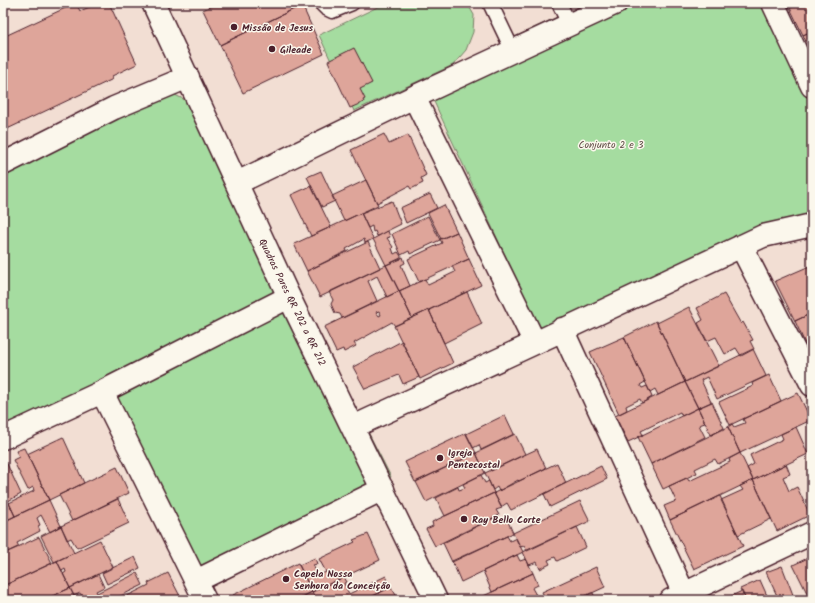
<svg xmlns="http://www.w3.org/2000/svg" width="815" height="603" font-family="Kalam,sans-serif">
	<style>
		.green { fill: #a5dca0; stroke: #787e66 }
		.building { fill: #dea59a; stroke: #4a1f2b; fill-rule: evenodd }
		.lines { fill: none; stroke-linecap: round; stroke-linejoin: round }
		.lane-casing { stroke: #4a1f2b; stroke-width: 17 }
		.street-casing { stroke: #4a1f2b; stroke-width: 25 }
		.secondary-casing { stroke: #4a1f2b; stroke-width: 25 }
		.lane { stroke: #fbf7ec; stroke-width: 14 }
		.street { stroke: #fbf7ec; stroke-width: 22 }
		.secondary { stroke: #fbf7ec; stroke-width: 22 }
		.poi-dot { fill: #4a1f2b; stroke: #fbf7ec; stroke-width: 1.5 }
		.labels { text-anchor: middle; stroke-width: 3; stroke-linejoin: round; paint-order: stroke }
		.poi-label { font-size: 10px; font-weight: bold; fill: #4a1f2b; stroke: #fbf7ec; text-anchor: start }
		.park-label { font-size: 10px; fill: #614e48; stroke: #fbf7ec }
		.street-label { font-size: 10px; fill: #4a1f2b; stroke: #fbf7ec }
	</style>
	<rect width="100%" height="100%" fill="#f2ded3"/>
	<filter id="ink" filterUnits="userSpaceOnUse"><feTurbulence type="fractalNoise" baseFrequency=".025" numOctaves="2"/><feDisplacementMap in="SourceGraphic" scale="8" xChannelSelector="R" yChannelSelector="G"/><feConvolveMatrix kernelMatrix="1 2 1 2 8 2 1 2 1" color-interpolation-filters="sRGB"/></filter>
	<g filter="url(#ink)">
		<path class="green" d="M386 3H467L474 15 473 32 466 50 453 65 354 111 319 35Z
			M587 3H784L812 67V214L747 233 541 333 424 80Z
			M175 95 214 114 293 284 391 477 198 567 103 393 3 434V174L128 109Z"/>
		<path class="building" d="M76 3 80 11 99 3H109L137 64 112 76 113 79 3 131V37Z
			M217 3H301L302 5 220 45 203 10Z
			M802 3H812V31L803 35 790 8Z
			M302 5 324 54 243 93 220 45Z
			M812 31V55L803 35Z
			M354 48 372 83 360 89 365 99 363 100 364 102 350 108 328 61Z
			M384 134 389 144 408 135 426 175 421 178 423 183 411 189 409 186 377 203 351 150Z
			M321 171 335 201 322 207 307 177Z
			M366 180 378 205 344 221 332 196Z
			M311 186 331 227 311 236 291 195Z
			M430 194 437 208 406 223 400 208Z
			M392 201 401 224 377 236 375 231 373 232 372 226 368 228 361 213Z
			M444 205 457 232 441 239 428 213Z
			M361 213 373 239 365 243 364 239 346 249 347 251 307 271 294 244Z
			M428 216 440 240 410 254 409 251 401 255 392 234Z
			M388 231 390 237 387 238 393 247 392 248 394 254 398 252 401 256V259L386 265 373 239Z
			M457 232 469 259 419 282 408 259 442 243 440 239Z
			M368 242 380 268 320 297 307 271Z
			M403 257 405 263 401 265 410 286 399 291 386 265Z
			M469 259 481 285 412 318 399 291 425 279 428 285 455 272 452 266Z
			M386 265 399 291 387 297 377 276 368 281 377 301 342 318 340 314 335 313 331 304 333 300 329 292Z
			M812 265V313L795 321 775 281Z
			M399 291 412 318 395 326 392 322 354 343 356 346 344 352 343 349 336 352 324 327ZM379 311 381 315 379 316 376 312Z
			M467 292 482 324 444 343 429 310Z
			M724 294 741 324 743 322 753 340 750 341 754 349 741 356 736 348 725 354 716 337 707 341 698 323 703 320 697 308Z
			M689 307 719 366 685 382 657 323Z
			M429 310 453 363 420 379 394 326Z
			M812 313V346L807 348 795 321Z
			M656 321 685 382 658 395 655 389 650 392 624 337Z
			M624 337 645 382 640 385 642 388 647 386 652 397 642 403 640 399 626 406 627 410 619 414 590 352Z
			M402 341 419 377 403 384 399 375 365 389 353 367Z
			M753 349 766 376 717 399 707 377 701 380 711 402 698 408 685 382Z
			M769 375 781 401 730 425 719 402 753 386 752 383Z
			M685 382 698 408 682 416 680 412 641 431 643 435 628 442 615 416Z
			M798 393 811 420 740 453 728 427 732 424 734 427 745 423 743 419Z
			M712 402 724 428 711 435 698 408Z
			M698 408 705 423 699 425 705 437 651 464 638 437Z
			M505 415 514 434 481 450 479 445 473 448 466 434Z
			M728 427 740 453 718 464 715 459 695 469 697 473 663 489 651 464Z
			M796 427 808 454 753 480 747 468 754 464 750 455 783 439 781 434Z
			M466 433 476 453 415 482 405 462Z
			M515 434 525 454 491 471 487 464 482 466 476 453Z
			M63 437 84 483 49 500 27 454Z
			M24 448 49 500 15 516 9 503 34 491 33 487 28 490 13 460 19 457 16 451Z
			M537 449 546 468 519 481 518 480 499 491 497 487 493 490 485 473Z
			M476 453 485 473 426 502 416 482Z
			M740 453 753 480 670 520 664 506 676 501 669 486 687 478 689 481 730 462 729 459Z
			M557 463 566 483 511 510 507 503 501 507 494 493Z
			M7 464 21 494 8 501 3 490V465Z
			M786 464 790 474 783 477 789 491 797 487 810 515 777 531 753 480Z
			M601 466 607 479 550 507 544 494Z
			M117 467 129 493 72 521 59 495Z
			M481 475 485 483 489 481 494 493 445 516 436 498 458 487 459 490 465 488 463 484Z
			M753 480 771 519 738 535 721 500 743 490 740 486Z
			M3 490 15 516 3 522Z
			M494 493 502 508 496 510 499 515 435 546 426 529 433 526 432 522Z
			M720 496 743 546 694 569 670 520Z
			M118 499 129 523 77 548 71 538 67 540 61 526Z
			M49 500 61 526 50 532 41 515 37 518 40 525 38 526 40 531 17 543 19 547 3 554V522Z
			M580 501 590 521 527 551 524 546 520 547 513 533Z
			M498 516 500 520 506 517 513 533 452 562 443 543Z
			M61 526 74 553 54 562 41 536Z
			M577 527 586 547 557 561 555 557 548 560 550 564 540 569 537 562 529 565 523 552Z
			M368 534 380 560 312 592 299 565 315 558 317 564 313 565 318 576 326 572 319 559 355 542 353 540Z
			M507 536 510 541 516 538 523 552 461 582 452 561Z
			M39 537 52 563 3 586V554Z
			M100 540 113 567 70 588 63 574 66 572 65 569 62 571 57 561Z
			M517 555 520 561 526 559 533 573 492 592 483 571Z
			M812 556V598L811 596 809 597 793 565Z
			M135 557 140 568 107 584 102 573Z
			M57 561 70 588 44 600H3V586Z
			M298 563 312 592 296 600H235L233 595Z
			M782 566 795 600H779L766 572Z
			M596 567 605 587 577 600H546L542 592Z
			M137 573 143 585 112 600H76L75 599 82 596 80 593 74 596 70 588 98 574 104 587 96 591 97 593Z
			M168 573 181 598 177 600H119L149 585 148 583Z
			M533 573 538 585 532 588 536 595 525 600H475Z
			M386 576 391 587 365 600H316L312 592 344 577 347 582 344 583 349 594Z
			M760 580 769 600H746L740 589Z
			M391 587 399 600H365Z
			M70 588 76 600H44Z
			M742 591 746 600H723Z
			M312 592 316 600H296Z
			M591 593H593L596 600H577Z
			M535 595 537 600H525Z"/>
		<g class="lines">
			<defs>
				<path id="lane" d="M321 3 326 8 332 11 352 3
					M490 3 513 51
					M559 3 569 24"/>
				<path id="street" d="M773 3 812 86
					M3 164 114 108 188 77
					M237 183 414 97 616 3
					M741 246 812 385
					M562 329 684 594
					M535 343 763 236 812 225
					M102 392 205 600
					M353 427 535 343 414 97
					M3 438 102 392 289 297
					M196 581 383 489
					M671 600 812 533"/>
				<path id="secondary" d="M153 3 289 297 436 600"/>
			</defs>
			<use href="#lane" class="lane-casing"/>
			<use href="#street" class="street-casing"/>
			<use href="#secondary" class="secondary-casing"/>
			<use href="#lane" class="lane"/>
			<use href="#street" class="street"/>
			<use href="#secondary" class="secondary"/>
		</g>
	</g>
	<g class="poi-dot">
		<circle cx="234" cy="27" r="4"/>
		<circle cx="272" cy="49" r="4"/>
		<circle cx="440" cy="458" r="4"/>
		<circle cx="464" cy="519" r="4"/>
		<circle cx="286" cy="579" r="4"/>
	</g>
	<g class="labels">
		<g class="poi-label">
			<text x="242" y="31">Missão de Jesus</text>
			<text x="280" y="53">Gileade</text>
			<text x="448" y="456">Igreja<tspan x="448" dy="12">Pentecostal</tspan></text>
			<text x="472" y="523">Ray Bello Corte</text>
			<text x="294" y="577">Capela Nossa<tspan x="294" dy="12">Senhora da Conceição</tspan></text>
		</g>
		<g class="park-label">
			<text x="611" y="148">Conjunto 2 e 3</text>
		</g>
		<g class="street-label">
			<text transform="translate(293 302) rotate(64)" y="4">Quadras Pares QR 202 a QR 212</text>
		</g>
	</g>
	<rect width="815" height="603" fill="none" stroke="#fbf7ec" stroke-width="16"/>
	<rect x="8" y="8" width="799" height="587" fill="none" stroke="#4a1f2b" stroke-width="1.5" filter="url(#ink)"/>
</svg>
